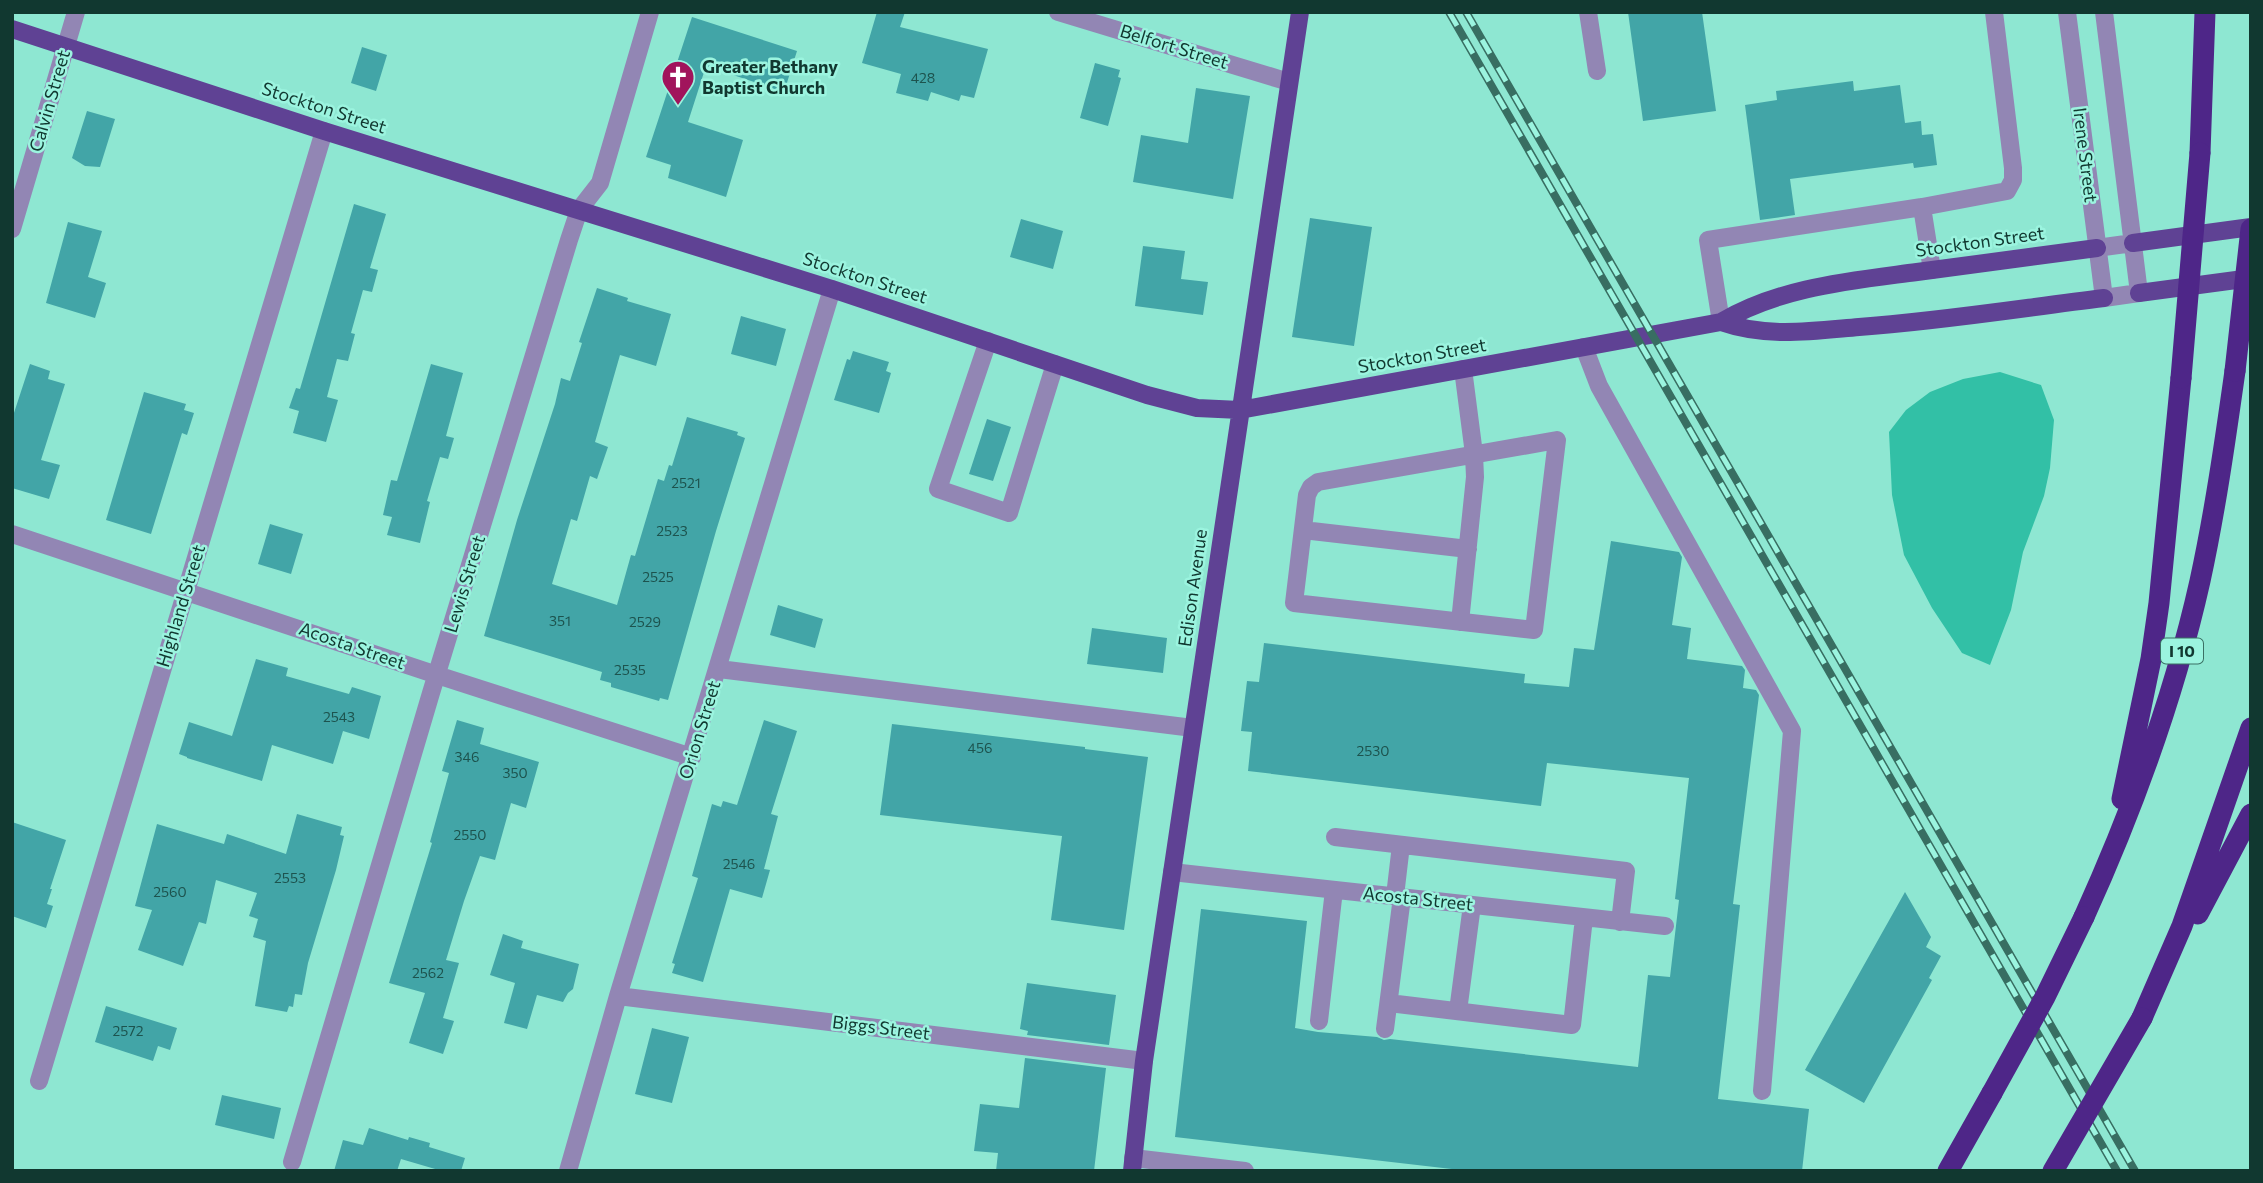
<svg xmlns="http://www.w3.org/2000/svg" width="2263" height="1183" font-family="Commissioner,sans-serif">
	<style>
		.water { fill: #32c0a6 }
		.building { fill: #42a5a7 }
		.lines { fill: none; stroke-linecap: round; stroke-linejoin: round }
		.minor { stroke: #9286b4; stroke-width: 18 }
		.major { stroke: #5f4294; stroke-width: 18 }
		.highway { stroke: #4e2688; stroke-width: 21 }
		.rail-casing { stroke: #386e62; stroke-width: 8 }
		.rail { stroke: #9bf4df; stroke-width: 5; stroke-dasharray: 16; stroke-linecap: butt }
		.highway-bridge { stroke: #4e2688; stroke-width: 21 }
		.labels { text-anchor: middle; stroke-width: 5; stroke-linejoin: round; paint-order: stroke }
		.number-label { font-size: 14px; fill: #1d534e }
		.shield { fill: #9bf4df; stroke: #3a7064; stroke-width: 2 }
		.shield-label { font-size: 16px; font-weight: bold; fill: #113830 }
		.street-label { font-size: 18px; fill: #113830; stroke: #9bf4df }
		.poi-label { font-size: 18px; font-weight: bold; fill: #113830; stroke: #9bf4df; text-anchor: start }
	</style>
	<rect width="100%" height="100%" fill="#8ee7d2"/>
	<path class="water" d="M2000 372 2041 385 2054 420 2050 468 2044 496 2023 552 2011 610 1990 665 1962 653 1932 608 1904 555 1892 495 1889 432 1906 410 1930 392 1963 379Z"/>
	<path class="building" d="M877 12H905L900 27 988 49 974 98 961 95 959 101 931 92 928 101 896 93 901 74 862 63Z
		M1628 12H1702L1716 111 1643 121Z
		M692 17 797 51 784 92 706 66 688 122 743 140 726 197 668 178 671 165 646 157Z
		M362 47 387 55 376 91 351 83Z
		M1095 63 1120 70 1118 77 1121 78 1108 126 1080 118Z
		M1853 81 1854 91 1900 85 1905 123 1921 121 1922 135 1933 134 1937 165 1914 168 1913 163 1790 179 1795 215 1760 220 1745 105 1777 100 1776 91Z
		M1196 88 1250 96 1233 199 1133 182 1141 135 1188 143Z
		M87 111 115 119 100 167 85 166 72 158Z
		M354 204 386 214 370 268 378 270 372 292 363 290 351 333 355 334 348 361 337 359 327 397 338 400 326 442 293 433 299 411 289 408 296 388 300 389Z
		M1310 218 1372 227 1354 346 1292 337Z
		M1021 219 1063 231 1053 269 1010 257Z
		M68 222 102 231 88 277 106 283 95 318 46 303Z
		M1143 246 1185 251 1181 279 1208 282 1203 315 1135 306Z
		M597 288 628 298 627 301 671 314 656 366 620 355 595 442 608 447 597 479 590 476 577 521 571 519 552 584 617 605 631 555 635 556 658 479 664 481 669 465 672 466 687 417 738 432 737 435 745 438 716 531 668 700 660 698 659 701 611 687V683L600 680 602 672 484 636 517 520 555 404 561 378 570 381 582 343 579 342Z
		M741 316 786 329 776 366 731 354Z
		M853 351 889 362 886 371 891 373 879 413 834 400 847 359 850 360Z
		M30 364 50 371 48 379 65 384 41 460 60 465 49 499 12 488V419Z
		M431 364 463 373 446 436 454 438 448 459 440 457 427 501 430 502 420 543 387 535 392 517 383 515 391 480 397 481Z
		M144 392 186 404 184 410 194 413 187 435 182 433 151 534 106 520Z
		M987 419 1011 427 993 481 969 474Z
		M270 524 303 534 291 574 258 564Z
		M1611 541 1679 552 1682 557 1672 625 1691 628 1687 659 1742 666 1745 670 1743 688 1756 690 1759 695 1733 904 1740 905 1718 1099 1809 1109 1802 1171H1469L1175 1137 1201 909 1307 921 1295 1028 1318 1032 1377 1037 1384 1040 1390 1039 1638 1067 1648 975 1670 977 1679 900 1675 899 1689 778 1547 763 1541 806 1248 771 1252 732 1241 731 1247 681 1259 682 1264 643 1525 674 1524 683 1569 687 1574 648 1594 650Z
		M778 605 823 619 815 648 770 635Z
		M1092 628 1167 638 1163 673 1087 664Z
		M256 659 288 668 286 676 349 694 352 687 381 696 369 739 343 731 333 764 272 745 262 781 187 758V757L179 754 189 722 232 736Z
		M457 720 484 728 480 744 539 762 526 808 511 803 495 860 480 856 464 901 446 960 459 963 443 1018 454 1021 443 1054 409 1043 425 993 389 983 432 843 430 842 449 773 442 771Z
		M764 720 797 731 771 814 778 816 764 869 770 870 762 898 730 889 703 982 672 973 675 964 672 963 698 878 692 876 712 804 721 807 723 801 737 805Z
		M892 724 1085 747V749L1148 757 1124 930 1051 920 1062 836 880 815Z
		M297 814 342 827 340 835 344 836 336 870 308 963 302 995 295 994 293 1007 289 1006 287 1012 255 1006 266 941 253 937 258 919 249 916 257 893 216 880 206 924 199 922 183 966 138 950 152 910 135 906 157 824 224 844 227 834 286 854Z
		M12 822 66 840 50 889H52L47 904 53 906 46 928 12 916Z
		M1905 892 1931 937 1926 947 1941 956 1929 978 1932 980 1864 1103 1805 1070Z
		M503 934 523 941 521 948 579 964 573 989 568 993 563 1002 537 995 527 1029 504 1023 515 983 490 975Z
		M1027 983 1116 995 1109 1045 1027 1035 1028 1031 1020 1029Z
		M106 1006 177 1028 170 1050 158 1046 153 1061 95 1042Z
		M652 1028 689 1037 672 1103 635 1094Z
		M1025 1058 1106 1068 1094 1171H996L998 1153 974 1151 980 1104 1019 1108Z
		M222 1095 281 1108 274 1139 215 1125Z
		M369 1128 408 1140 409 1137 430 1143 429 1147 465 1158 461 1171H442L401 1159 397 1171H334L343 1140 363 1145Z"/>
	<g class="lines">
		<path class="minor" d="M1058 12 1289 82
			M1588 12 1597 71
			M2067 12 2104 298 2139 293 2104 12
			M1922 207 1932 270
			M12 229 76 12
			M2097 248 2133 243
			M1721 322 1708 240 1922 207 2007 191 2013 180V168L1994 12
			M988 341 938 489 1009 513 1055 364
			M1584 347 1599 386 1792 731 1762 1091
			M1557 440 1534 630 1294 603 1307 495 1311 487 1318 482Z
			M1303 530 1468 549
			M12 534 437 675 692 757
			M1460 622 1475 477 1474 454 1463 369
			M719 669 1193 728
			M1335 837 1626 871 1620 922
			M1172 872 1665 926
			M1395 896 1401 845
			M618 996 1144 1061
			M1389 1003 1572 1025 1584 918
			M1458 1011 1472 905
			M1319 1021 1334 890
			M1385 1029 1402 897
			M39 1081 324 131
			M1133 1158 1245 1171
			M292 1162 431 693 569 240 579 210 600 183 650 12
			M568 1171 618 996 832 289"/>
		<path class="major" d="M12 29 324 131 832 289 1147 395 1197 408 1240 410 1721 322C1780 287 1850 281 1917 272 1977 264 2037 256 2097 248
			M2133 243 2251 227
			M2139 293 2251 278
			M1721 322C1767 338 1812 331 1859 327 1941 321 2022 308 2104 298
			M1132 1171 1144 1061 1300 12"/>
		<path class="highway" d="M2200 153 2205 12
			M2122 799 2151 659 2159 603 2181 378
			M2198 914 2251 814
			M2084 917C2133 809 2174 697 2200 581 2215 512 2225 442 2235 371
			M2142 1018 2182 926 2251 728
			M1948 1171 1992 1093"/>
		<defs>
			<path id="rail" d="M1449 12 2117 1171
				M1466 12 2135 1171"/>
		</defs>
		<use href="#rail" class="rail-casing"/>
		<use href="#rail" class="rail"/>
		<path class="highway-bridge" d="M2235 371 2251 229
			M2181 378 2200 153
			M1992 1093 2045 997 2084 917
			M2053 1171 2142 1018"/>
	</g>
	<defs>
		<symbol id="church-pin" viewBox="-11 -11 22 30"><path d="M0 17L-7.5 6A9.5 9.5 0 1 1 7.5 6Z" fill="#a1145c" stroke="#9bf4df"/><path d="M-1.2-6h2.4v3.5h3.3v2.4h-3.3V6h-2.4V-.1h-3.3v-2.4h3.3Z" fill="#fff"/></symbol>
	</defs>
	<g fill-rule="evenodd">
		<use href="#church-pin" x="659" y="58" width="38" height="52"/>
	</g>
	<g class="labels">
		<g class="number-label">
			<text x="923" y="83">428</text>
			<text x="686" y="488">2521</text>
			<text x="672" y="536">2523</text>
			<text x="658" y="582">2525</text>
			<text x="560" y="626">351</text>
			<text x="645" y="627">2529</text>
			<text x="630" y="675">2535</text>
			<text x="339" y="722">2543</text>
			<text x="980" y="753">456</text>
			<text x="1373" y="756">2530</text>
			<text x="467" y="762">346</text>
			<text x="515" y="778">350</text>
			<text x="470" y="840">2550</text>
			<text x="739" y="869">2546</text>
			<text x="290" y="883">2553</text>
			<text x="170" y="897">2560</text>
			<text x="428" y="978">2562</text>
			<text x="128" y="1036">2572</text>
		</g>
		<rect class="shield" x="2161" y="638.5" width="42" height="25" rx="5"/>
		<g class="shield-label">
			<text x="2182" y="657">I 10</text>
		</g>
		<g class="street-label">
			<text transform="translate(1174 47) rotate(17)" y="6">Belfort Street</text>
			<text transform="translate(50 101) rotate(-74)" y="6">Calvin Street</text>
			<text transform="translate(324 108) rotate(18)" y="6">Stockton Street</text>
			<text transform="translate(2085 155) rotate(83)" y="6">Irene Street</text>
			<text transform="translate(1980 242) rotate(-8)" y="6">Stockton Street</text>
			<text transform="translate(865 278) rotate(18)" y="6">Stockton Street</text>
			<text transform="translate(1422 356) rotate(-10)" y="6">Stockton Street</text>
			<text transform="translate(465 584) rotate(-73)" y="6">Lewis Street</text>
			<text transform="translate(1193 588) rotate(-82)" y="6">Edison Avenue</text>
			<text transform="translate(181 606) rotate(-73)" y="6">Highland Street</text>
			<text transform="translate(352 646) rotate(19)" y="6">Acosta Street</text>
			<text transform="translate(700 730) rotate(-73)" y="6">Orion Street</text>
			<text transform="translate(1418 899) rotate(6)" y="6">Acosta Street</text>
			<text transform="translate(881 1028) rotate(7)" y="6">Biggs Street</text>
		</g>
		<g class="poi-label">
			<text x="702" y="73">Greater Bethany<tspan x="702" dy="21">Baptist Church</tspan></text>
		</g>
	</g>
	<rect width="2263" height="1183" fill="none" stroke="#113830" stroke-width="28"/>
</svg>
